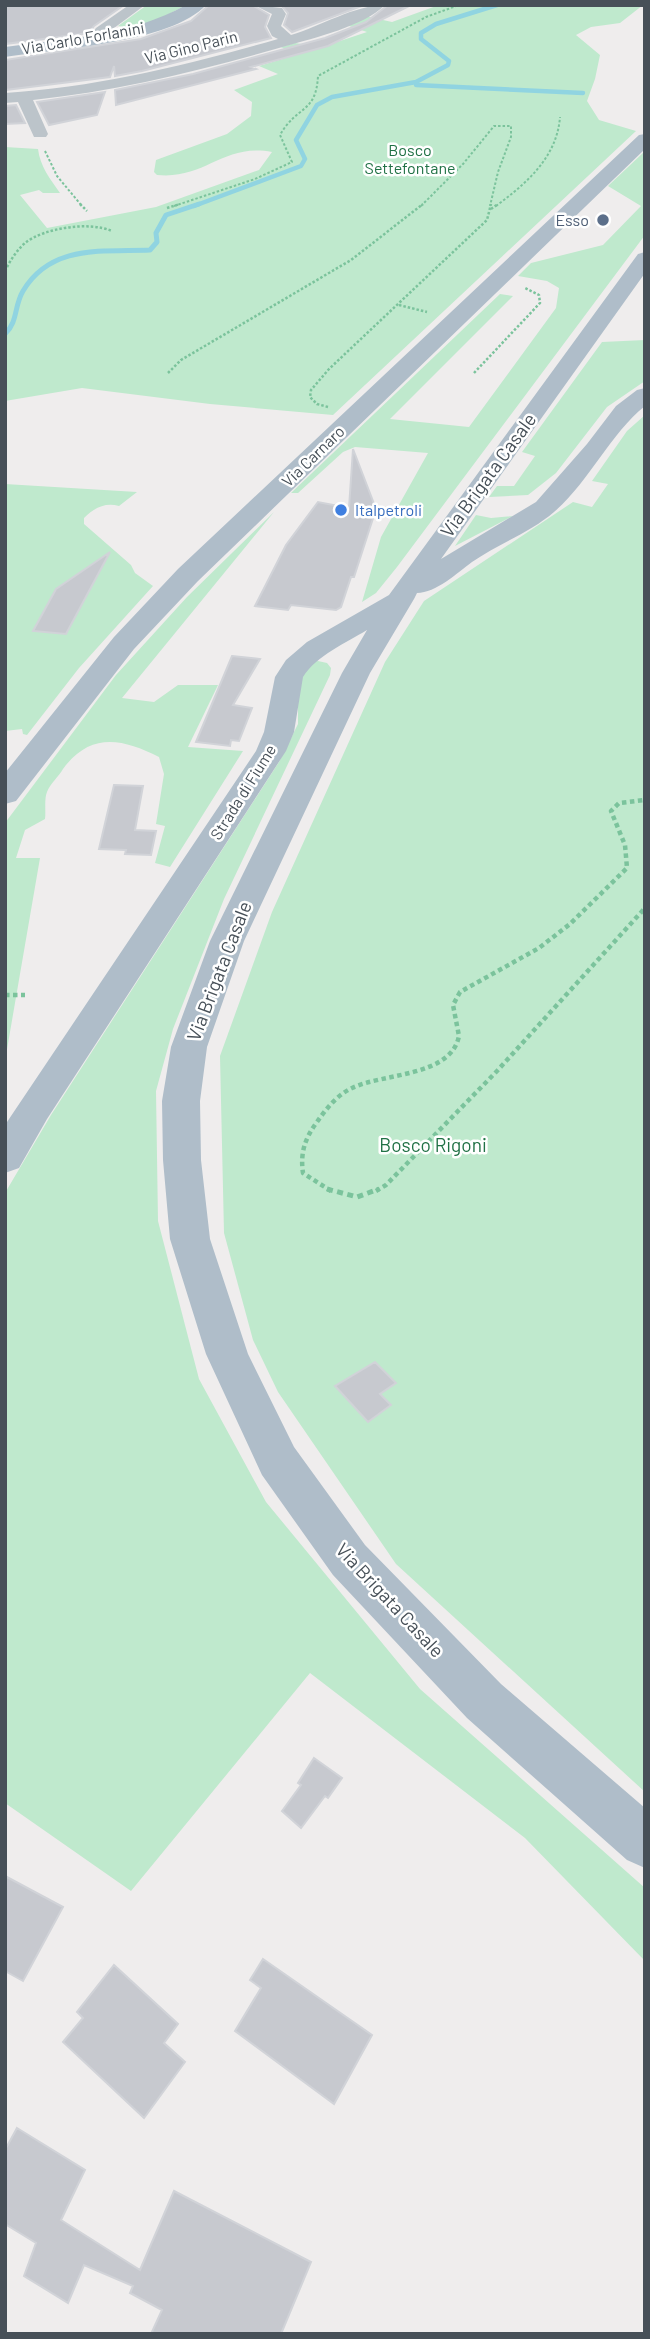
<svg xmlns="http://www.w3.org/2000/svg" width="650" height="2339" font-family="Barlow,sans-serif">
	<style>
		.green { fill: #bfe9cd }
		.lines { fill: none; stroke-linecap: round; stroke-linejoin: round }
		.stream-far1 { stroke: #90d4e1; stroke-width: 4.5 }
		.stream { stroke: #90d4e1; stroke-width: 5 }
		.building { fill: #c7c9cf; stroke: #d1d3d8; stroke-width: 2 }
		.path-far3 { stroke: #7bc39c; stroke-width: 2; stroke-dasharray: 2.5 2; stroke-linecap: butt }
		.path-far2 { stroke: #7bc39c; stroke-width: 2.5; stroke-dasharray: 2.5 2; stroke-linecap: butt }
		.path-far1 { stroke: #7bc39c; stroke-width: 4.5; stroke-dasharray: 4.5 3.5; stroke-linecap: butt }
		.path { stroke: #7bc39c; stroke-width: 5; stroke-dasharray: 6 4.5; stroke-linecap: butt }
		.minor { fill: #bcc4ca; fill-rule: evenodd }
		.major { fill: #afbdc9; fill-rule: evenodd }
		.service-dot { fill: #5c6f8a; stroke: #fff; stroke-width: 2.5 }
		.shop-dot { fill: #3f7fe0; stroke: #fff; stroke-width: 2.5 }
		.labels { text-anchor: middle; stroke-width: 5; stroke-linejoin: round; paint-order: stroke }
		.far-street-label { font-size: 16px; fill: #475058; stroke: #fff }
		.far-park-label { font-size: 16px; fill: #207145; stroke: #fff }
		.far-service-label { font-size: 16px; fill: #4e5e75; stroke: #fff; text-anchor: end }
		.far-shop-label { font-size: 16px; fill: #366cbe; stroke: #fff; text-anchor: start }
		.street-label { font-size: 19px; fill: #475058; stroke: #fff }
		.park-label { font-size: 19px; fill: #207145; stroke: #fff }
	</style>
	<rect width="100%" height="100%" fill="#efeded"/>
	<path class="green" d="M147 5H186C167 15 139 32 118 26Z
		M439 5H643L620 23 591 27 576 35 600 55 595 79 587 101 599 120 636 131 333 415 210 404 82 388 5 401V147L38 149C40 166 50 179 60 193H43L39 190 20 195 47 228 156 207 259 170 272 152C223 143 205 180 157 175L154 172 156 160 227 134 251 116 252 102 234 90 278 74 259 66 296 55 281 47 295 43 322 47 367 32 346 25 365 16 392 22Z
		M645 151V235L397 567 376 593 362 602 381 537 428 453 355 447 343 452 298 493H291L500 294 513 296 390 419 469 427 556 308 559 288 547 281 518 276 531 263 603 245 641 206 608 186Z
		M645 340V381L607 407 556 473 528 495 489 497 497 486H514L535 456 522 452 602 342Z
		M645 415V1792L396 1564 278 1392 253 1340 224 1233 220 1056 272 912 385 662 424 601 573 502 592 507 608 484 592 481 627 431Z
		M5 484 137 492 119 506C105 502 94 508 84 518V524L131 565 135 573 153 586 79 668 27 735 23 734 22 729 5 731Z
		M274 512 122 698 154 702 178 685H218L188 747 243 751 170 867 155 863 165 826 156 824 164 774 159 757C122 738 90 732 63 769 59 776 50 784 47 792 44 799 46 811 45 819L25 830 16 858H40L5 1061V823L116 675 187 597Z
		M476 515 491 518 513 516 455 546Z
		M318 661 327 663 331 668 330 675 224 899 173 1029 156 1091 158 1221 199 1379 266 1502 420 1689 645 1888V1961L525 1838 310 1673 131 1891 5 1803V1193L51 1115 279 762 298 724V677L310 662Z"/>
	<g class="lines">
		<path class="stream-far1" d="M416 85 583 93
			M194 206 301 166 305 159 296 140 317 105 332 97 416 82 448 65 449 61 421 39V33L436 24 497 5"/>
		<path class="stream" d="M5 334C18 322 14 306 23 291 51 244 103 252 150 250L157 242 156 233 166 215 199 204"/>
	</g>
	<path class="building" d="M5 5H124L94 26 89 33 5 44Z
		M209 5H252L269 15 265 27 271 38 142 71 115 76 114 66 110 77 5 90V60L141 39 191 21Z
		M281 5H364L292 32 284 25 288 13Z
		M388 5H411L328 46 251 67 256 69 116 105 115 90 193 74 325 38 366 22Z
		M105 92 97 115 49 125 37 102Z
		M16 105 25 123 5 124V106Z
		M353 449 376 509 354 577H351L341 607 336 610 291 605 288 610 255 606 286 545 318 502 349 508Z
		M110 552 66 634 33 631 56 589Z
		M232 656 260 659 233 705 252 708 239 741 231 740 230 746 196 742Z
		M114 785 143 786 135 830 156 831 151 855 125 854 126 850 99 849Z
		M375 1362 396 1383 380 1394 391 1405 368 1422 335 1386Z
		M314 1758 342 1778 328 1798 325 1796 301 1828 282 1811 301 1785 298 1783Z
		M5 1876 63 1907 23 1981 5 1971Z
		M263 1959 372 2035 334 2104 235 2031 261 1988 250 1980Z
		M114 1965 178 2024 164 2043 185 2062 144 2118 63 2042 83 2018 77 2012Z
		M17 2128 85 2170 61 2220 140 2270 174 2191 311 2262 281 2334H151L162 2310 130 2293 133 2286 84 2265 68 2303 24 2276 36 2243 5 2224V2150Z"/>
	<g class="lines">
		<path class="path-far3" d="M45 151 57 176 82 206
			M174 206 255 179 292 162 280 135C297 105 316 114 318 76L426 17 459 5
			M421 206 463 164 494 126H511V137L498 172 490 206
			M496 206C527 183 557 157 560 117"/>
		<path class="path-far2" d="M80 204 87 211
			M167 208 180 204
			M491 209 498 204
			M5 271C10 261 16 251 25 243 44 228 89 221 112 231
			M399 305 427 312
			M168 373 181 360 351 260 423 204
			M474 373 540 303 539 295 525 288
			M328 407 317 404 310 397 311 390 329 369 487 220 491 204"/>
		<path class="path-far1" d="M5 995H25
			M331 1191 303 1173C300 1153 305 1138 317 1122 326 1109 337 1095 352 1088 383 1073 451 1077 459 1036L453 1005 460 992 539 948 570 924 627 868 625 845 611 811 619 803 645 800
			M376 1191 386 1185 497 1071 645 908"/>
		<path class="path" d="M327 1189 357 1197 379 1189"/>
		<path class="minor" d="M129 5H145L106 34 105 41H95L91 35 96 28Z
			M254 5 282 8 286 14 281 26 291 35C321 26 355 5 385 5 364 26 314 38 286 46 203 70 119 91 33 100L48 134 46 137H34L18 102 5 103V93C98 87 188 65 278 39L272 36 267 26 272 14Z"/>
		<path class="major" d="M186 5H206C171 43 56 49 5 57V47C67 38 131 36 186 5Z
			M645 134V149L198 581 134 649 16 801 5 804V773L114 637 178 569 639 135Z
			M645 252V273L441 559 536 502 587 444 616 406 637 390 645 388V406C610 434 589 482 554 512 531 532 498 544 472 562 457 573 436 593 417 593L414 599 370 673 244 941 207 1047 200 1101 201 1160 210 1239 248 1354 294 1447 365 1545 501 1684 645 1808V1868L627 1860 467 1718 333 1575 262 1475 206 1354 170 1239 163 1160 162 1101 171 1047 210 941 342 673 367 630C346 643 317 655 303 677L294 732 286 751 47 1119 19 1168 5 1173V1125L256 751 264 732 275 677 286 660 307 642 389 595 638 254Z"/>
	</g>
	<circle class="service-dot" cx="603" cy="220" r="7"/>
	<circle class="shop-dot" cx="341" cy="510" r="7"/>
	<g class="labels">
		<g class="far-street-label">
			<text transform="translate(83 38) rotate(-10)" y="6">Via Carlo Forlanini</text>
			<text transform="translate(191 47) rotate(-14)" y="6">Via Gino Parin</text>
			<text transform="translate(313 456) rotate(-44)" y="6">Via Carnaro</text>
			<text transform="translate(243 792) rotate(-58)" y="6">Strada di Fiume</text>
		</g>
		<g class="far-park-label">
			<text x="410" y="156">Bosco<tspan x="410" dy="18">Settefontane</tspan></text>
		</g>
		<g class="far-service-label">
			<text x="589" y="226">Esso</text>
		</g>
		<g class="far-shop-label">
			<text x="355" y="516">Italpetroli</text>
		</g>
		<g class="street-label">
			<text transform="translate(488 475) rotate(-54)" y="7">Via Brigata Casale</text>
			<text transform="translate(219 971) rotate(-69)" y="7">Via Brigata Casale</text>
			<text transform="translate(390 1600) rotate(47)" y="7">Via Brigata Casale</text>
		</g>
		<g class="park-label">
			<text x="433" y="1152">Bosco Rigoni</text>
		</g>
	</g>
	<rect width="650" height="2339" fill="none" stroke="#475058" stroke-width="14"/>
</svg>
